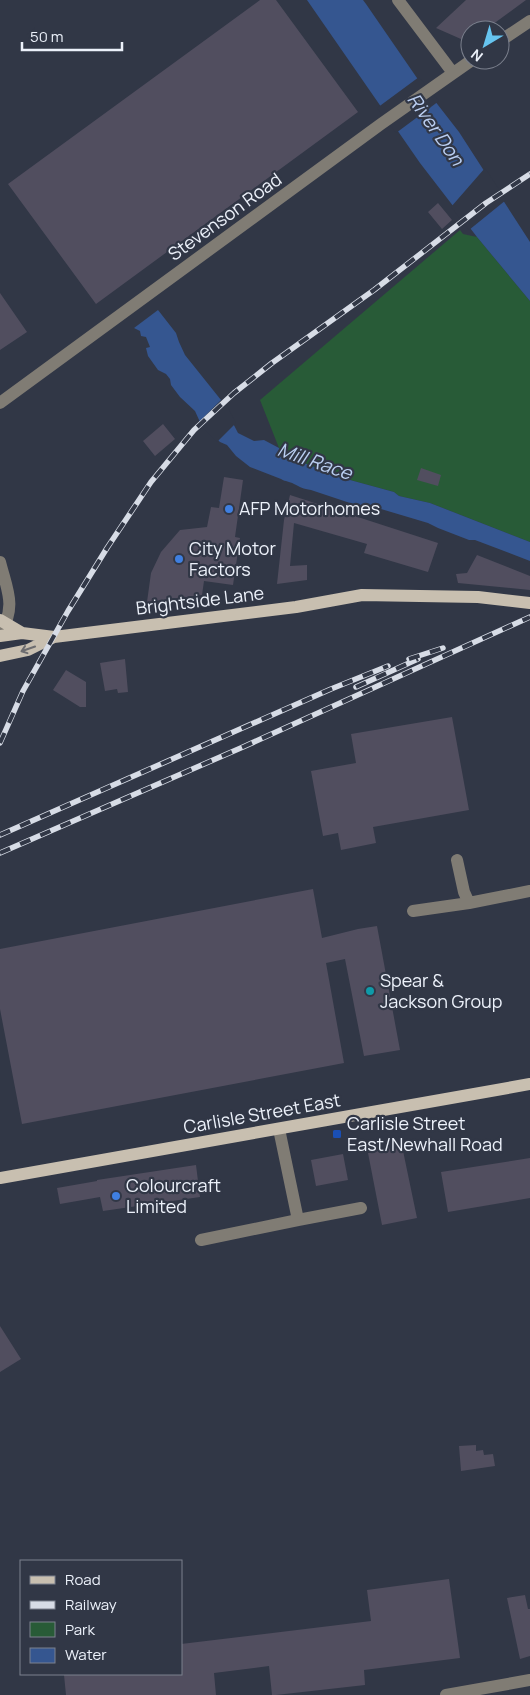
<svg xmlns="http://www.w3.org/2000/svg" width="530" height="1695" font-family="Manrope,sans-serif">
	<style>
		.green { fill: #285b37 }
		.water { fill: #355690 }
		.pier { fill: #313746 }
		.building { fill: #514e5f }
		.lines { fill: none; stroke-linecap: round; stroke-linejoin: round }
		.minor { stroke: #807c74; stroke-width: 12 }
		.major { stroke: #c8bfb0; stroke-width: 12 }
		.rail-casing { stroke: #d7dce6; stroke-width: 5.5 }
		.rail { stroke: #313746; stroke-width: 4; stroke-dasharray: 11; stroke-linecap: butt }
		.oneway { stroke: #6d6d70 }
		.shop-dot { fill: #3f7fe0; stroke: #313746; stroke-width: 2 }
		.culture-dot { fill: #0f9aa8; stroke: #313746; stroke-width: 2 }
		.transit-dot { fill: #1a4fb4; stroke: #313746; stroke-width: 2 }
		.labels { text-anchor: middle; stroke-width: 4.5; stroke-linejoin: round; paint-order: stroke }
		.street-label { font-size: 18px; fill: #ecf1fa; stroke: #313746 }
		.poi-label { font-size: 18px; fill: #ecf1fa; stroke: #313746; text-anchor: start }
		.water-label { font-size: 19px; font-style: italic; fill: #bbcff2; stroke: #313746 }
	</style>
	<rect width="100%" height="100%" fill="#313746"/>
	<path class="green" d="M460 230 463 234 477 237 530 301V542L430 503 399 496 394 492 350 480 285 456 279 448 260 400Z"/>
	<path class="water" d="M307 0H363L366 4 417 78 459 132 530 242V301L477 237 420 163Z
		M158 310 176 333 179 342 185 355 221 400 238 433 254 441 264 440 279 448 285 456 350 480 394 492 399 496 430 503 530 542V561L475 540H469L438 528 428 523 381 509 359 506 311 490C303 489 300 487 294 484 289 481 286 482 281 479L250 467 236 456 227 445 220 442 200 422 195 411 180 397 171 385 170 379 166 374 158 370 148 356 146 348 150 347 146 337 141 336 140 331 134 328Z"/>
	<path class="pier" d="M419 77 439 101 396 133 377 108Z
		M485 168 506 200 469 230 451 207Z
		M223 398 236 423 217 442 198 423Z"/>
	<path class="building" d="M260 0H276L358 112 96 304 8 184Z
		M466 0H526L485 30H470V43L436 28Z
		M438 203 452 220 442 229 428 212Z
		M0 293 27 332 0 350Z
		M163 424 175 439 155 456 143 441Z
		M421 468 441 475 438 486 417 480Z
		M224 477 243 480 235 537 240 538 233 585 204 581 202 595 147 602 151 573 161 552 180 530 207 527 211 507 219 508Z
		M290 495 438 543 428 572 364 553 367 544 294 523 290 566 307 565V580L277 584 284 520Z
		M477 555 530 576V590L458 583 456 574 467 573Z
		M125 659 128 692 118 693 117 689 105 691 100 663Z
		M66 670 86 682V707H80L53 690Z
		M452 717 469 810 373 827 376 843 341 850 338 833 323 836 311 771 356 763 351 734Z
		M313 889 322 938 358 929 377 926 400 1050 364 1056 345 959 326 963 344 1063 22 1124 0 1009V949Z
		M402 1146 417 1218 382 1225 368 1153Z
		M343 1154 348 1180 316 1186 311 1160Z
		M530 1158V1198L448 1212 441 1172Z
		M196 1165 200 1197 103 1211 100 1197 60 1204 57 1188 97 1181V1180Z
		M0 1326 21 1359 0 1372Z
		M476 1445V1451L483 1450 484 1455 493 1454 495 1466 461 1471 459 1446Z
		M449 1579 460 1658 364 1670 365 1685 276 1695H272L269 1666 214 1673 216 1695H66L64 1675 78 1674H181V1644L371 1621 367 1590Z
		M525 1595 528 1609H530V1656L520 1659 507 1598Z"/>
	<g class="lines">
		<path class="minor" d="M398 0 453 73
			M500 41 530 21
			M0 403 381 124 472 60
			M0 562C7 590 17 606 0 634
			M457 860 464 892 469 903
			M413 911 469 903 530 891
			M298 1220 361 1208
			M201 1240 298 1220 279 1129
			M446 1695 530 1680"/>
		<path class="major" d="M0 620 22 633
			M0 636 22 633 54 637 296 607 362 595 478 597 530 603
			M0 656 28 650 54 637
			M0 1178 530 1084"/>
		<defs>
			<path id="rail" d="M409 659 443 648
				M356 687 418 659
				M0 743 23 691 68 611 107 548 151 482 194 430 234 393 272 363 374 290 486 203 530 174
				M0 835 331 689 388 666
				M0 853 243 747 530 617"/>
		</defs>
		<use href="#rail" class="rail-casing"/>
		<use href="#rail" class="rail"/>
	</g>
	<defs><path id="oneway-shaft" d="M-6 0H5M1.5-3L5.5 0L1.5 3" fill="none" stroke-width="1.6" stroke-linecap="round" stroke-linejoin="round" transform="scale(1.25)"/></defs>
	<use class="oneway" href="#oneway-shaft" transform="translate(28 649) rotate(161)"/>
	<g class="shop-dot">
		<circle cx="229" cy="509" r="5"/>
		<circle cx="179" cy="559" r="5"/>
		<circle cx="116" cy="1196" r="5"/>
	</g>
	<circle class="culture-dot" cx="370" cy="991" r="5"/>
	<rect class="transit-dot" x="332" y="1129" width="10" height="10" rx="2.5"/>
	<g class="labels">
		<g class="street-label">
			<text transform="translate(225 217) rotate(-36)" y="6">Stevenson Road</text>
			<text transform="translate(200 601) rotate(-7)" y="6">Brightside Lane</text>
			<text transform="translate(262 1114) rotate(-10)" y="6">Carlisle Street East</text>
		</g>
		<g class="poi-label">
			<text x="239" y="515">AFP Motorhomes</text>
			<text x="189" y="555">City Motor<tspan x="189" dy="21">Factors</tspan></text>
			<text x="380" y="987">Spear &amp;<tspan x="380" dy="21">Jackson Group</tspan></text>
			<text x="347" y="1130">Carlisle Street<tspan x="347" dy="21">East/Newhall Road</tspan></text>
			<text x="126" y="1192">Colourcraft<tspan x="126" dy="21">Limited</tspan></text>
		</g>
		<g class="water-label">
			<text transform="translate(436 129) rotate(55)" y="7">River Don</text>
			<text transform="translate(315 461) rotate(19)" y="7">Mill Race</text>
		</g>
	</g>
	<rect x="20" y="1560" width="162" height="115" fill="#313746" stroke="#7c818e"/>
	<rect x="30" y="1576" width="25" height="8" fill="#c8bfb0" stroke="#7c818e"/>
	<text x="65" y="1585" font-size="15" fill="#ecf1fa">Road</text>
	<rect x="30" y="1601" width="25" height="8" fill="#d7dce6" stroke="#7c818e"/>
	<text x="65" y="1610" font-size="15" fill="#ecf1fa">Railway</text>
	<rect x="30" y="1622" width="25" height="15" fill="#285b37" stroke="#7c818e"/>
	<text x="65" y="1635" font-size="15" fill="#ecf1fa">Park</text>
	<rect x="30" y="1648" width="25" height="15" fill="#355690" stroke="#7c818e"/>
	<text x="65" y="1660" font-size="15" fill="#ecf1fa">Water</text>
	<g transform="translate(485 45) rotate(218)"><circle r="24" fill="#313746" stroke="#7c818e"/>
	<path d="M0-4L9 19L0 12L-9 19Z" fill="#66c4ef"/>
	<text y="-8" font-size="14" font-weight="bold" text-anchor="middle" fill="#ecf1fa">N</text>
	</g>
	<path d="M22 42v8h100v-8" fill="none" stroke="#ecf1fa" stroke-width="2.5"/>
	<text x="30" y="42" font-size="15" fill="#ecf1fa" stroke="#313746" stroke-width="4" paint-order="stroke">50 m</text>
</svg>
